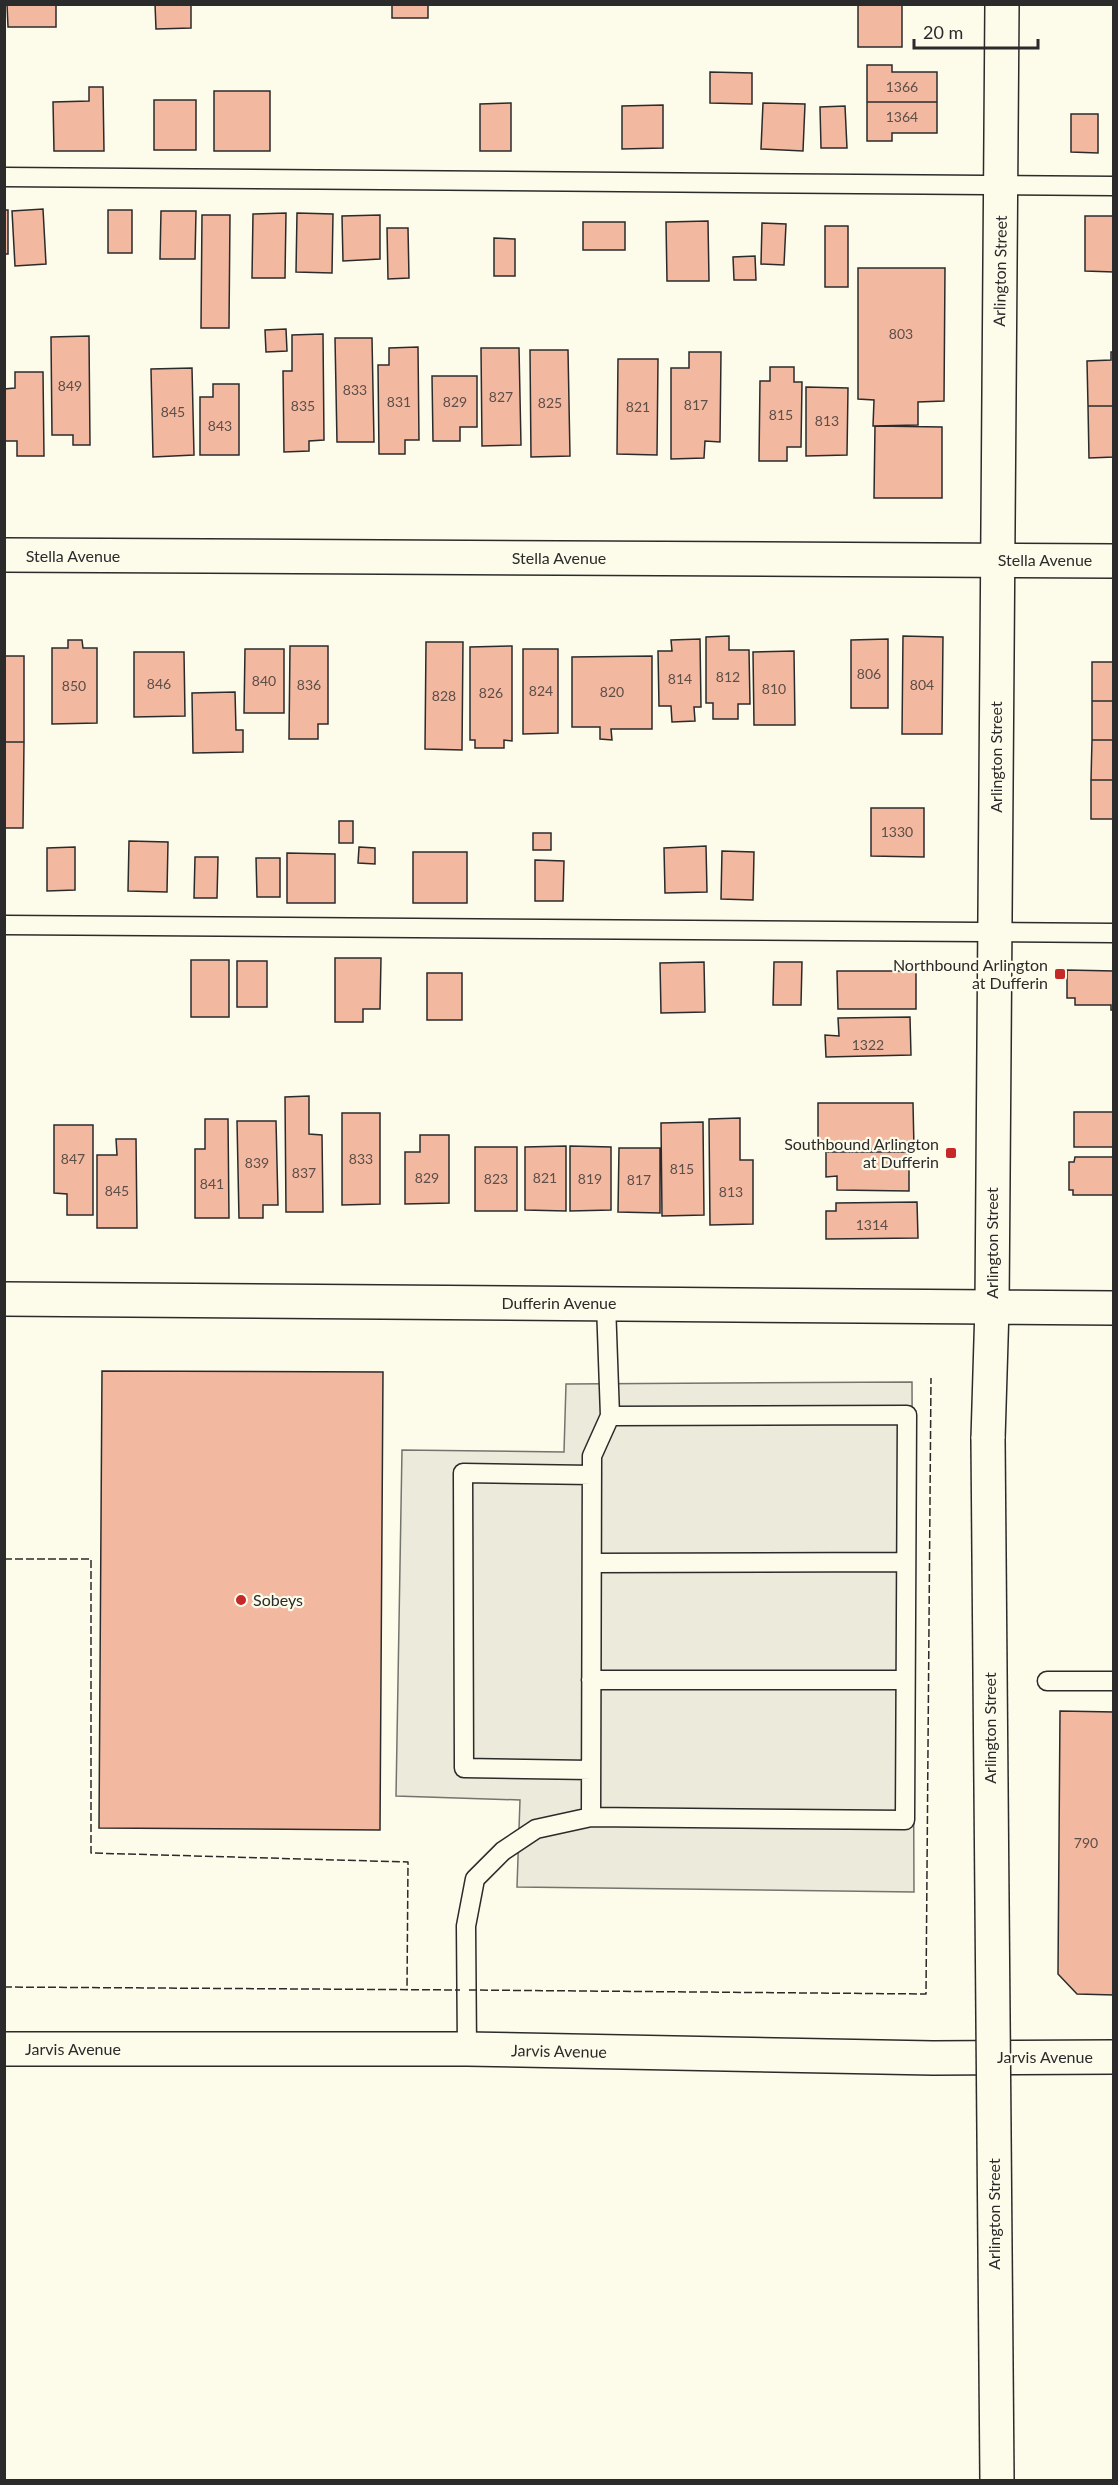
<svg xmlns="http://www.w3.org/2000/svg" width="1118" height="2485" font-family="Lato,sans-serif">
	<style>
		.parking { fill: #eceadb; stroke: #74746e; stroke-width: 1.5 }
		.building { fill: #f2b8a0; stroke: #2b2b2b; stroke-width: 1.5 }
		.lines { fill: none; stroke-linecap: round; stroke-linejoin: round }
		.lane-casing { stroke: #2b2b2b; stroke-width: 21 }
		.street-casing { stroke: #2b2b2b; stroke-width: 36 }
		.secondary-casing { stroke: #2b2b2b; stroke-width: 36 }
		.lane { stroke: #fdfbea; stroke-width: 18 }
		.street { stroke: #fdfbea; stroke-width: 33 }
		.secondary { stroke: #fdfbea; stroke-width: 33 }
		.secondary-bridge-casing { stroke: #2b2b2b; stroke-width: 36; stroke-linecap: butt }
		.secondary-bridge { stroke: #fdfbea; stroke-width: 33 }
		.fence { stroke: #2b2b2b; stroke-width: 1.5; stroke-dasharray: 8 3; stroke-linecap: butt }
		.poi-dot { fill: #c62828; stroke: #fdfbea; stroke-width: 2 }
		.labels { text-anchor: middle; stroke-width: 4.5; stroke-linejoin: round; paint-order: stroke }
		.number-label { font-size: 14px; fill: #5d4e48 }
		.street-label { font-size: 16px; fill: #2b2b2b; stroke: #fdfbea }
		.poi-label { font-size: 16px; fill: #2b2b2b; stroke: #fdfbea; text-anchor: end }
	</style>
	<rect width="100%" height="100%" fill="#fdfbea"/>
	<path class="parking" d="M912 1382 914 1892 517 1887 520 1800 396 1796 402 1450 564 1452 566 1384Z"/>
	<path class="building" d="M7 4H56V27H8Z
		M155 4H191V28L156 29Z
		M392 4H428V18H392Z
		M858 4H902V47H858Z
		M867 65H892V72H937V102H867Z
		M710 72 752 73V104L710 103Z
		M89 87H103L104 151H54L53 102 89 101Z
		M214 91H270V151H214Z
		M154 100H196V150H154Z
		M867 102H937V133H892V141H867Z
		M511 103V151H480V104Z
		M763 103 805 104 803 151 761 149Z
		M663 105V148L622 149V106Z
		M845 106 847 148H821L820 107Z
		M1071 114H1098V153L1071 152Z
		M43 209 46 264 15 266 12 211Z
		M4 210H8V254H4Z
		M108 210H132V253H108Z
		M161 211H196L195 259H160Z
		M286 213 285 278H252L253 214Z
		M297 213 333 214 332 273 296 272Z
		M202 215H230L229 328H201Z
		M380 215V259L343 261 342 216Z
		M1085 216H1114V272L1085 271Z
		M708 221 709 281H667L666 222Z
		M583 222H625V250H583Z
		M762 223 786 224 784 265 761 264Z
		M825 226H848V287H825Z
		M387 228H408L409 278 388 279Z
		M494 238 515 239V276H494Z
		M755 256 756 280H734L733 257Z
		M858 268H945L944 401 918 402V425L873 426 874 400 858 399Z
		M286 329 287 351 266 352 265 330Z
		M323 334 324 440 309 441V451L284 452 283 371H292V335Z
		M89 336 90 445H73V435H52L51 337Z
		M335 338H372L374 442H337Z
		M418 347 419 440H405V454H379L378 365H389V348Z
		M481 348H519L521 445 482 446Z
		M530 350H568L570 456 531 457Z
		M689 352H721L720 442 705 441 704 458 671 459V368H689Z
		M1111 352H1114V406H1088L1087 361 1111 360Z
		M618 359H658L657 455 617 454Z
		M770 367H794V382H802L801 447H787V461H759L760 381H770Z
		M192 368 194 455 153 457 151 369Z
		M15 372H43L44 456H17V441H4V389L15 388Z
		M432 376H477V427H460V441H433Z
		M213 384H239V455H200V397H213Z
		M806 387 848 388 847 455 806 456Z
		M1088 406H1114V457L1089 458Z
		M875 426 942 427V498H874Z
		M729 636V650H749L750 704H738V719H713V703H706V637Z
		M903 636 943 637 942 734H902Z
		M700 639 701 707H694L695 721 672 722 671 706H659L658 651H672L671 640Z
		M888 639V708H851V640Z
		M68 640H82L83 648H97V723L52 724V648H68Z
		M426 642H463L462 750 425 749Z
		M290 646H328V724H318V739H289Z
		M512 646V741L504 740V748H475V740H470V647Z
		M245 649H284V713H244Z
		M523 649H558V733L523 734Z
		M794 651 795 725H754L753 652Z
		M134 652H184L185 716 134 717Z
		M4 656H24V742H4Z
		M652 656V729H611L612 740 600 739V727H572V657Z
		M1092 662H1114V701H1092Z
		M235 692 236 730H243V752L193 753 192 693Z
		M1092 701H1114V740H1092Z
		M1092 740H1114V780H1091Z
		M4 742H24L23 828H4Z
		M1091 780H1114V819H1091Z
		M871 808H924V857L871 856Z
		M339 821H353V843H339Z
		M533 833H551V850H533Z
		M129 841 168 842 167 892 128 891Z
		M706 846 707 892 665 893 664 848Z
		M75 847V890L47 891V848Z
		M359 847 375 848V864L358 863Z
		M722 851 754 852 753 900 721 899Z
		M413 852H467V903H413Z
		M287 853 335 854V903H287Z
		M195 857H218L217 898H194Z
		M256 858H280V897H257Z
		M535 860 564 861 563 901H535Z
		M335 958H381L380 1009H363V1022H335Z
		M191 960H229V1017H191Z
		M237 961H267V1007H237Z
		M704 962 705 1012 661 1013 660 963Z
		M774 962H802L801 1005H773Z
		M1067 970 1114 971V1010H1111V1005H1075V998H1067Z
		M837 971H916V1009H838Z
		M427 973H462V1020H427Z
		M910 1017 911 1055 826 1057 825 1035 839 1036 838 1018Z
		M309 1096V1134L322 1135 323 1212H286L285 1097Z
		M818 1103H913L914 1149 818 1150Z
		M1074 1112H1114V1147H1074Z
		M342 1113H380V1204L342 1205Z
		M740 1118V1160H753V1224L710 1225 709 1119Z
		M205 1119H228L229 1218H195V1149H205Z
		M237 1121H276L278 1205H263V1218H239Z
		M703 1122 704 1215 662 1216 661 1123Z
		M54 1125H93V1215H67V1194L54 1193Z
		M420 1135H449V1203L405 1204V1152H420Z
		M116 1139H136L137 1228H97V1155H117Z
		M566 1146V1211L525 1210V1147Z
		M570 1146 611 1147V1210L570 1211Z
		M475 1147H517V1211H475Z
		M619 1148H660V1213L618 1212Z
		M826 1152H909V1191L837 1190V1176L826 1177Z
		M1075 1157H1114V1195H1073V1190H1069V1162H1074Z
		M917 1202 918 1238 826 1239V1211H836V1203Z
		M102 1371 383 1372 380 1830 99 1828Z
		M1060 1711 1114 1712V1995L1077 1994 1058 1974Z"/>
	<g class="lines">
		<defs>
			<path id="lane" d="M4 177 1114 186
				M4 925 1114 933
				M592 1563 906 1562
				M591 1680H905
				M1047 1681H1114
				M591 1770 464 1768 463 1473 592 1475
				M591 1817 905 1820 907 1415 610 1416
				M467 2049 466 1926 475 1879 503 1851 536 1829 591 1817 592 1456 610 1416 606 1304"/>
			<path id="street" d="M4 555 1114 561
				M4 1299 992 1307
				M4 2049H467L933 2058 1114 2057"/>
			<path id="secondary" d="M992 1307 1114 1308
				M988 1439 992 1307 1002 4"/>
		</defs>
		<use href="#lane" class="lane-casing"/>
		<use href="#street" class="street-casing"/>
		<use href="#secondary" class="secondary-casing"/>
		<use href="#lane" class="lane"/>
		<use href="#street" class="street"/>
		<use href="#secondary" class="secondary"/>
		<defs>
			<path id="secondary-bridge" d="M988 1439 997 2480"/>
		</defs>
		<use href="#secondary-bridge" class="secondary-bridge-casing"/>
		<use href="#secondary-bridge" class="secondary-bridge"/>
		<path class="fence" d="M4 1559H91V1853L408 1862 407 1989
			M4 1987 460 1990
			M469 1990 926 1994 931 1378"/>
	</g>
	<g class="poi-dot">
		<rect x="1054" y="968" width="12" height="12" rx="3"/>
		<rect x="945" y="1147" width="12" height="12" rx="3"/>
		<circle cx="241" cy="1600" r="6"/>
	</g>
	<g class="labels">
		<g class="number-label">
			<text x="902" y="92">1366</text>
			<text x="902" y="122">1364</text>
			<text x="901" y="339">803</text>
			<text x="70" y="391">849</text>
			<text x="355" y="395">833</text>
			<text x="501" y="402">827</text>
			<text x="399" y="407">831</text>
			<text x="455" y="407">829</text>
			<text x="550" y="408">825</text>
			<text x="696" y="410">817</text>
			<text x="303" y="411">835</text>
			<text x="638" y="412">821</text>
			<text x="173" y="417">845</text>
			<text x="781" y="420">815</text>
			<text x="827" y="426">813</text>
			<text x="220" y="431">843</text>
			<text x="869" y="679">806</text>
			<text x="728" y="682">812</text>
			<text x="680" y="684">814</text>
			<text x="264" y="686">840</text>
			<text x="159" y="689">846</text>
			<text x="309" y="690">836</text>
			<text x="922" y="690">804</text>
			<text x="74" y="691">850</text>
			<text x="774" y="694">810</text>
			<text x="541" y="696">824</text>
			<text x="612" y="697">820</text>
			<text x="491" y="698">826</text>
			<text x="444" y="701">828</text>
			<text x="897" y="837">1330</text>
			<text x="868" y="1050">1322</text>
			<text x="73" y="1164">847</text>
			<text x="361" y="1164">833</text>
			<text x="257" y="1168">839</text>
			<text x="682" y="1174">815</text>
			<text x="304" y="1178">837</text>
			<text x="427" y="1183">829</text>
			<text x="545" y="1183">821</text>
			<text x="496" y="1184">823</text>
			<text x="590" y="1184">819</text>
			<text x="639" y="1185">817</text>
			<text x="212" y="1189">841</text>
			<text x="117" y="1196">845</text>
			<text x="731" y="1197">813</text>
			<text x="872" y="1230">1314</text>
			<text x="1086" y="1848">790</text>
		</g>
		<g class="street-label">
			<text transform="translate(1000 271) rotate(-89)" y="6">Arlington Street</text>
			<text x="73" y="562">Stella Avenue</text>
			<text x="559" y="564">Stella Avenue</text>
			<text x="1045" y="566">Stella Avenue</text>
			<text transform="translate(996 757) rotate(-90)" y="6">Arlington Street</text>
			<text transform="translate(992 1243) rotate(-90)" y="6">Arlington Street</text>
			<text x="559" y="1309">Dufferin Avenue</text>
			<text transform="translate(990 1728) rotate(-90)" y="6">Arlington Street</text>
			<text x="73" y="2055">Jarvis Avenue</text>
			<text transform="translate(559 2051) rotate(1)" y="6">Jarvis Avenue</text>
			<text x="1045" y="2063">Jarvis Avenue</text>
			<text transform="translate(994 2214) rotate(-90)" y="6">Arlington Street</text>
		</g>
		<g class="poi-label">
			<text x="1048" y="971">Northbound Arlington<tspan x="1048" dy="18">at Dufferin</tspan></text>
			<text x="939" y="1150">Southbound Arlington<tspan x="939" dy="18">at Dufferin</tspan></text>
			<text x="253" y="1606" text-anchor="start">Sobeys</text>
		</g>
	</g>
	<rect width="1118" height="2485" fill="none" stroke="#2b2b2b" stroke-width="12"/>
	<path d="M914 39v9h124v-9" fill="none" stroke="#2b2b2b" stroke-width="3"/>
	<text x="923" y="39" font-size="18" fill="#2b2b2b" stroke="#fdfbea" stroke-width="4.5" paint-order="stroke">20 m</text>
</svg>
